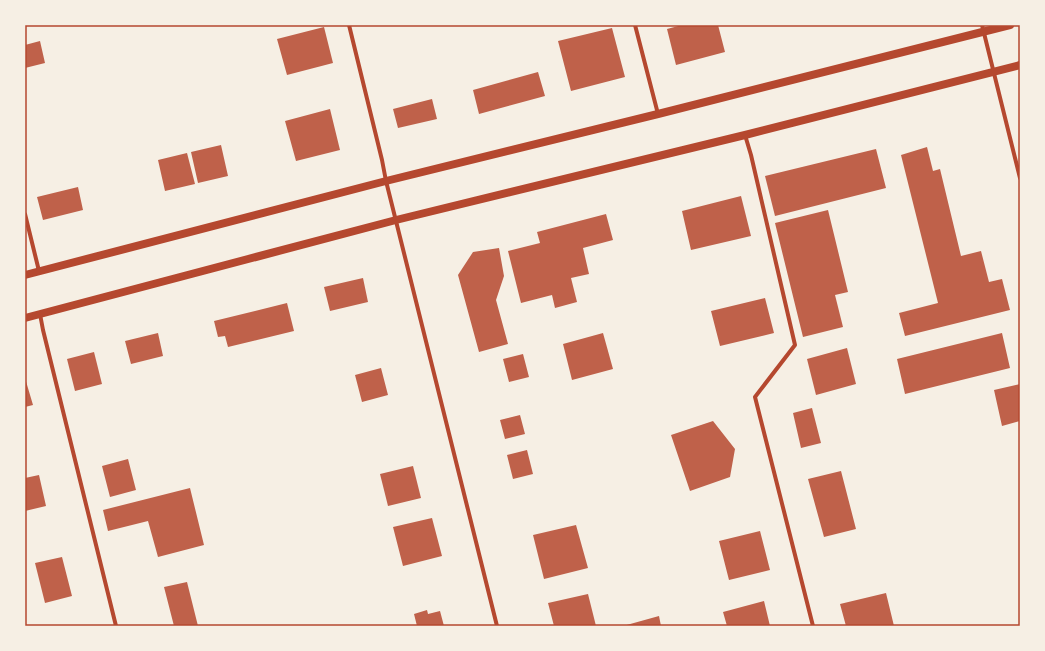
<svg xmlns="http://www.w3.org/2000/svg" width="1045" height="651" font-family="Literata,serif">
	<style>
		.building { fill: #bf614a }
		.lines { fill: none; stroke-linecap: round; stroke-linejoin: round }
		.minor { stroke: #b5482f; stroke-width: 4 }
		.secondary { stroke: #b5482f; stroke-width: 8 }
		.neatline { fill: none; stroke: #b5482f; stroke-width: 1.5 }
	</style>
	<rect width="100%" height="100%" fill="#f6efe4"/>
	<path class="building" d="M682 25H718L725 52 676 65 667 29Z
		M324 27 333 63 287 75 277 39Z
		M612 28 625 77 571 91 558 41Z
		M40 41 45 63 25 68V45Z
		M538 72 545 96 479 114 473 90Z
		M432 99 437 119 398 128 393 109Z
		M330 109 340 150 296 161 285 121Z
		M221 145 228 176 198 183 191 152Z
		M927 147 933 171 940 169 961 256 981 251 989 282 1002 279 1010 310 905 336 899 313 938 303 901 155Z
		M876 149 886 188 775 216 765 176Z
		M187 153 195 184 165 191 158 160Z
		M78 187 83 210 43 220 37 197Z
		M741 196 751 236 691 250 682 211Z
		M828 210 848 292 835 295 843 327 803 337 775 223Z
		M606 214 613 240 583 248 589 274 571 278 577 302 555 308 552 295 521 303 508 251 540 243 537 232Z
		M499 248 504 276 496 300 508 344 479 352 458 275 473 252Z
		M363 278 368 302 330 311 324 287Z
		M765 298 774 333 720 346 711 311Z
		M287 303 294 331 228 347 225 336 218 337 214 321Z
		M158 333 163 356 131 364 125 341Z
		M603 333 613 369 572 380 563 344Z
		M1002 333 1010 368 905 394 897 359Z
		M847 348 856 384 816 395 807 359Z
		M94 352 102 384 75 391 67 359Z
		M523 354 529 377 509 382 503 359Z
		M381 368 388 395 362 402 355 375Z
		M25 378 33 405 25 407Z
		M1020 384V421L1002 426 994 390Z
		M812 408 821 443 801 448 793 413Z
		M520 415 525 434 505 439 500 420Z
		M713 421 735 449 730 477 690 491 671 435Z
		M527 450 533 474 513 479 507 455Z
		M128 459 136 490 110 497 102 466Z
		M413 466 421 498 388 506 380 474Z
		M841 471 856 529 824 537 808 479Z
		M39 475 46 506 25 511V478Z
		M190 488 204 545 158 557 148 521 108 531 103 510Z
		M432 518 442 556 403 566 393 527Z
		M576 525 588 568 544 579 533 535Z
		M760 531 770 570 729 580 719 541Z
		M62 557 72 596 45 603 35 563Z
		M187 582 198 626H174L164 587Z
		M886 593 894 626H846L840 604Z
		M588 594 596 626H554L548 603Z
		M764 601 770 626H727L723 612Z
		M427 610 428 614 440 611 444 626H417L414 614Z
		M659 616 661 626H623Z"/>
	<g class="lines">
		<path class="minor" d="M349 25 382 160 386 181 497 626
			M635 25 658 114
			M982 25 1020 178
			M745 135 751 155 795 345 755 397 813 626
			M25 214 39 271
			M40 314 43 330 116 626"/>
		<path class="secondary" d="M25 275 386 181 658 114 1010 25
			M25 318 396 220 745 135 1020 65"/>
	</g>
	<rect width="1045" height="651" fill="none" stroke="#f6efe4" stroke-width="52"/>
	<rect x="26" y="26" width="993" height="599" class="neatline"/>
</svg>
